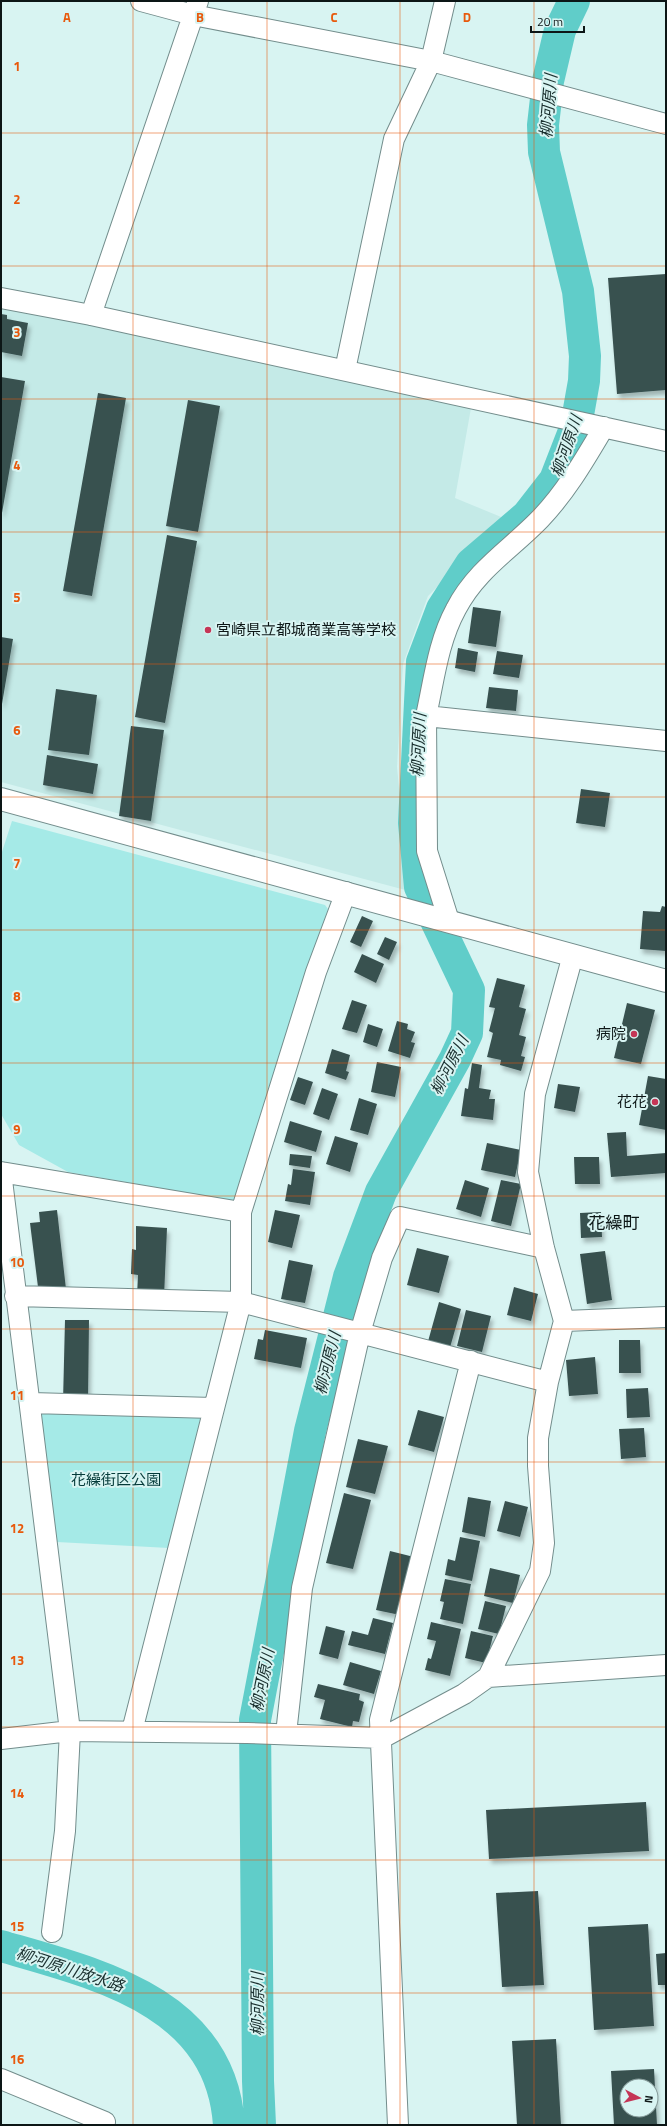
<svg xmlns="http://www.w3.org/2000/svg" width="667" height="2126" font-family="'Titillium Web','Noto Sans JP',sans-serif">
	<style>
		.built { fill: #c4eae7 }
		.green { fill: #a5eae7 }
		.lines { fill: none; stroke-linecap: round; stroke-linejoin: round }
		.river { stroke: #60cdc9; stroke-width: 32 }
		.building { fill: #395150; fill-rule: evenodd; filter: url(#shadow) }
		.street-casing { stroke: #738d8c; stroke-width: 22 }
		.secondary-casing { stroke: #738d8c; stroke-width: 24 }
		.street { stroke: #fff; stroke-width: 20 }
		.secondary { stroke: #fff; stroke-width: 22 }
		.grid { fill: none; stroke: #e8590c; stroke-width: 1; stroke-opacity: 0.55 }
		.poi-dot { fill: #c53556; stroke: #d8f4f2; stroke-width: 1.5 }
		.labels { text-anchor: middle; stroke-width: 4; stroke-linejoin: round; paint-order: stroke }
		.poi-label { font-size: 15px; fill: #0c1616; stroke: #d8f4f2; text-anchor: end }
		.park-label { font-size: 15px; fill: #053b3a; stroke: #d8f4f2 }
		.water-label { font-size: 16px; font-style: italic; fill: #1a2f2e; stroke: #d8f4f2 }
		.quarter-label { font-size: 17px; fill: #0c1616; stroke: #d8f4f2 }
		.grid-label { font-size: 13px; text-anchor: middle; font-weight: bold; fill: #e8590c; stroke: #d8f4f2; stroke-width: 4; stroke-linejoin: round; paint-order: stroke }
	</style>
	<defs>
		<filter id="shadow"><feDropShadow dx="2.5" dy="4.5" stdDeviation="2" flood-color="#0004"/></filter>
	</defs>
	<rect width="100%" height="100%" fill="#d8f4f2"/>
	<path class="built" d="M1 307 102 323 471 408 455 498 506 519 428 596 403 664 397 767 409 891 1 782Z"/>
	<path class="green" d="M12 821 325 905 328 909 235 1201 68 1172 19 1145 1 1114V855Z
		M40 1413 201 1416 169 1548 57 1542Z"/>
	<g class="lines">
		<path class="river" d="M1 1946C98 1974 221 2002 229 2125
			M260 2125 258 2081 255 1720 310 1431 349 1277 381 1192 455 1059 467 1033 469 990 420 887 414 823 422 662 442 609 471 564 527 516 555 480 576 426 584 381 585 356 578 291 544 152 543 125 548 81 560 30 574 1"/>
	</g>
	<path class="building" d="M666 274V390L617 394 608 278Z
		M1 314 7 315V319L28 323 22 356 1 352Z
		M1 377 25 381 2 513H1Z
		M98 393 126 398 92 596 63 591Z
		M188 400 220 406 198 532 166 526Z
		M167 535 197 541 165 723 135 717Z
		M473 607 501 611 496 647 468 643Z
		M1 637 13 639 2 704 1 703Z
		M458 648 478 652 475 672 455 668Z
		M497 651 523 655 519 678 493 674Z
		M489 687 518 690 516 711 486 708Z
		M56 689 97 695 89 755 48 750Z
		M131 726 164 730 151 821 119 816Z
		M47 755 98 764 93 794 43 785Z
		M581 789 610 793 605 827 576 823Z
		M662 906 666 907V951L640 949 643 911 660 912Z
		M362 916 373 921 361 947 350 942Z
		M385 937 397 942 389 960 377 954Z
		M362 954 384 964 376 983 354 972Z
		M497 978 525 985 519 1007 526 1009 519 1035 526 1037 521 1056 525 1057 521 1071 500 1065 501 1060 487 1057 493 1033 489 1031 495 1008 489 1007Z
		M352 1000 367 1005 357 1033 342 1029Z
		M627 1003 655 1010 641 1064 614 1058Z
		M397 1021 408 1024 407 1029 415 1032 411 1042 415 1043 410 1058 388 1051Z
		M368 1024 383 1029 377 1047 363 1042Z
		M332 1049 350 1055 346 1071 349 1072 346 1080 325 1073Z
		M377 1062 401 1067 395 1097 371 1092Z
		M472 1063 482 1065 479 1088 491 1090 489 1099H495L493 1120 461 1116 465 1088 468 1089Z
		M648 1076 666 1079V1130L639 1125Z
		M298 1077 313 1082 305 1105 290 1100Z
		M558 1084 580 1087 575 1112 554 1108Z
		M322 1088 338 1094 329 1120 313 1114Z
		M359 1098 377 1104 368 1135 350 1130Z
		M290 1121 322 1131 316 1152 284 1142Z
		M626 1132 627 1156 666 1153V1173L611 1177 607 1133Z
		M335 1136 358 1143 350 1172 326 1164Z
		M487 1143 521 1150 515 1177 481 1170Z
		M290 1154 312 1156 310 1168 289 1165Z
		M574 1157H599L600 1184H575Z
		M293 1169 315 1172 310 1205 285 1201 288 1184 291 1185Z
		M465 1180 489 1188 481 1217 456 1209Z
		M501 1180 521 1184 511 1226 491 1221Z
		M57 1210 66 1289 47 1291 46 1286 38 1287 30 1223 40 1222 39 1212Z
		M275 1210 300 1215 292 1248 268 1242Z
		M601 1212 602 1237 581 1238 580 1213Z
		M136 1226 167 1228 164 1297 137 1296 138 1275 131 1274 132 1249 136 1250Z
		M417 1248 449 1256 439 1293 407 1285Z
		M605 1251 612 1300 587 1304 580 1254Z
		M289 1260 313 1265 305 1303 281 1299Z
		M514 1287 538 1294 531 1321 507 1315Z
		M439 1302 461 1309 449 1351 427 1345Z
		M466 1310 491 1316 482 1352 457 1346Z
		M65 1320H89L88 1402H63Z
		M265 1330 307 1338 301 1368 254 1359 258 1339 263 1340Z
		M619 1340H640L641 1373H619Z
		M595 1357 598 1394 569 1396 566 1360Z
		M648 1388 650 1417 627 1418 626 1389Z
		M418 1410 444 1417 434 1452 408 1445Z
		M644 1428 646 1457 621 1459 619 1429Z
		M358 1439 388 1446 375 1494 346 1487Z
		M344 1493 371 1500 353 1569 326 1563Z
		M468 1497 491 1501 485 1537 462 1532Z
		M505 1501 528 1507 520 1537 497 1531Z
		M460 1537 480 1541 472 1581 445 1575 448 1559 455 1561Z
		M390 1551 414 1557 400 1615 376 1610Z
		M490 1568 520 1575 513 1603 484 1596Z
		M445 1579 471 1584 463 1624 440 1619 444 1602 440 1601Z
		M485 1601 506 1606 499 1634 478 1629Z
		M373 1618 393 1623 385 1654 348 1645 352 1631 368 1635Z
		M431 1622 461 1629 450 1676 425 1670 428 1658 431 1659 436 1641 427 1639Z
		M326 1626 345 1631 338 1659 319 1654Z
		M471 1631 493 1636 486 1663 465 1658Z
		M350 1662 381 1671 374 1694 343 1685Z
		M318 1684 360 1694 359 1700 364 1702 359 1722 353 1721 352 1727 320 1719 325 1700 314 1697Z
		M646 1802 649 1851 489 1859 486 1810Z
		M538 1891 544 1985 502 1987 496 1893Z
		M648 1924 654 2026 594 2030 588 1927Z
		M666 1953V1985H658L656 1954Z
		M556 2039 561 2125H517L512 2041Z
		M654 2069 657 2125H614L611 2071ZM627 2086H651V2110H627Z"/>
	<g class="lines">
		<defs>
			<path id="street" d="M141 1 193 15 431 61 666 124
				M1 298 91 315 666 441
				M91 315 198 1
				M345 370 394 139 431 61 445 1
				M604 427C585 459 566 492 540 519 511 549 476 570 456 609 438 642 434 680 426 716L666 741
				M426 716 427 851 449 921
				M1 1172 70 1731 65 1831 52 1932
				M1 1172 241 1212
				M15 1296 241 1302 548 1382
				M564 1321 666 1317
				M31 1403 213 1408
				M488 1677 666 1665
				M132 1731 241 1302V1212L316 972 346 892
				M286 1734 302 1588 360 1333 382 1258 400 1217 544 1248
				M1 1739 70 1731 247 1733 382 1738 464 1694 488 1677 540 1571 544 1543 538 1466V1438L548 1382 564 1321 544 1248 528 1172 535 1094 573 955
				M1 2079 105 2122 104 2125
				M398 2125 380 1720 471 1361"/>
			<path id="secondary" d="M1 799 666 981"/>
		</defs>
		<use href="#street" class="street-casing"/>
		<use href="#secondary" class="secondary-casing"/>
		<use href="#street" class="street"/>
		<use href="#secondary" class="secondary"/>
	</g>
	<path class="grid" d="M133 1V2125M267 1V2125M400 1V2125M534 1V2125M1 133H666M1 266H666M1 399H666M1 532H666M1 664H666M1 797H666M1 930H666M1 1063H666M1 1196H666M1 1329H666M1 1462H666M1 1594H666M1 1727H666M1 1860H666M1 1993H666"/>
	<g class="poi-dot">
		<circle cx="208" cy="630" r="4"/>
		<circle cx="634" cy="1034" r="4"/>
		<circle cx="655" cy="1102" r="4"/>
	</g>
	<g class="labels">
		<g class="poi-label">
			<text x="216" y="635" text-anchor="start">宮崎県立都城商業高等学校</text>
			<text x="626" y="1039">病院</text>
			<text x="647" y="1107">花花</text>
		</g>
		<g class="park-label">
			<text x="116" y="1485">花繰街区公園</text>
		</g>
		<g class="water-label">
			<text transform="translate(548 106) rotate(-85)" y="6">柳河原川</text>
			<text transform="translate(566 446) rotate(-71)" y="6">柳河原川</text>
			<text transform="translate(418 745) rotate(-87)" y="6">柳河原川</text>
			<text transform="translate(449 1065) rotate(-63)" y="6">柳河原川</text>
			<text transform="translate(327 1363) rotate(-76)" y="6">柳河原川</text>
			<text transform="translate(262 1680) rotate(-79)" y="6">柳河原川</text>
			<text transform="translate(70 1969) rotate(18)" y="6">柳河原川放水路</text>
			<text transform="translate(257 2004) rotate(-90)" y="6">柳河原川</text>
		</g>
		<g class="quarter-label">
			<text x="614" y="1229">花繰町</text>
		</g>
	</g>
	<g class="grid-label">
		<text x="67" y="22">A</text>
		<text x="200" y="22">B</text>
		<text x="334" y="22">C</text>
		<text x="467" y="22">D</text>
		<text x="17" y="71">1</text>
		<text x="17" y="204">2</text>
		<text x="17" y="337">3</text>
		<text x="17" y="470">4</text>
		<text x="17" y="602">5</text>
		<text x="17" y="735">6</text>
		<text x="17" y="868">7</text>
		<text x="17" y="1001">8</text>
		<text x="17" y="1134">9</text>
		<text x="17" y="1267">10</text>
		<text x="17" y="1400">11</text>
		<text x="17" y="1533">12</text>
		<text x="17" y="1665">13</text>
		<text x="17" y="1798">14</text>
		<text x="17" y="1931">15</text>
		<text x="17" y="2064">16</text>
	</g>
	<rect width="667" height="2126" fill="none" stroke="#0c1616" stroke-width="4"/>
	<g transform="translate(639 2098) rotate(97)"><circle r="19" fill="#d8f4f2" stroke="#869b9a"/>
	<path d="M0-3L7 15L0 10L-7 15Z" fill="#c53556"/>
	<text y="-6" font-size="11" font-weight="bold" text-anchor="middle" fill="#0c1616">N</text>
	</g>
	<path d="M531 26v6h53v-6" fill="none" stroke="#0c1616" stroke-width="2"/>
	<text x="537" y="26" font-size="12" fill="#0c1616" stroke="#d8f4f2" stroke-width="3" paint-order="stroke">20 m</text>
</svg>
